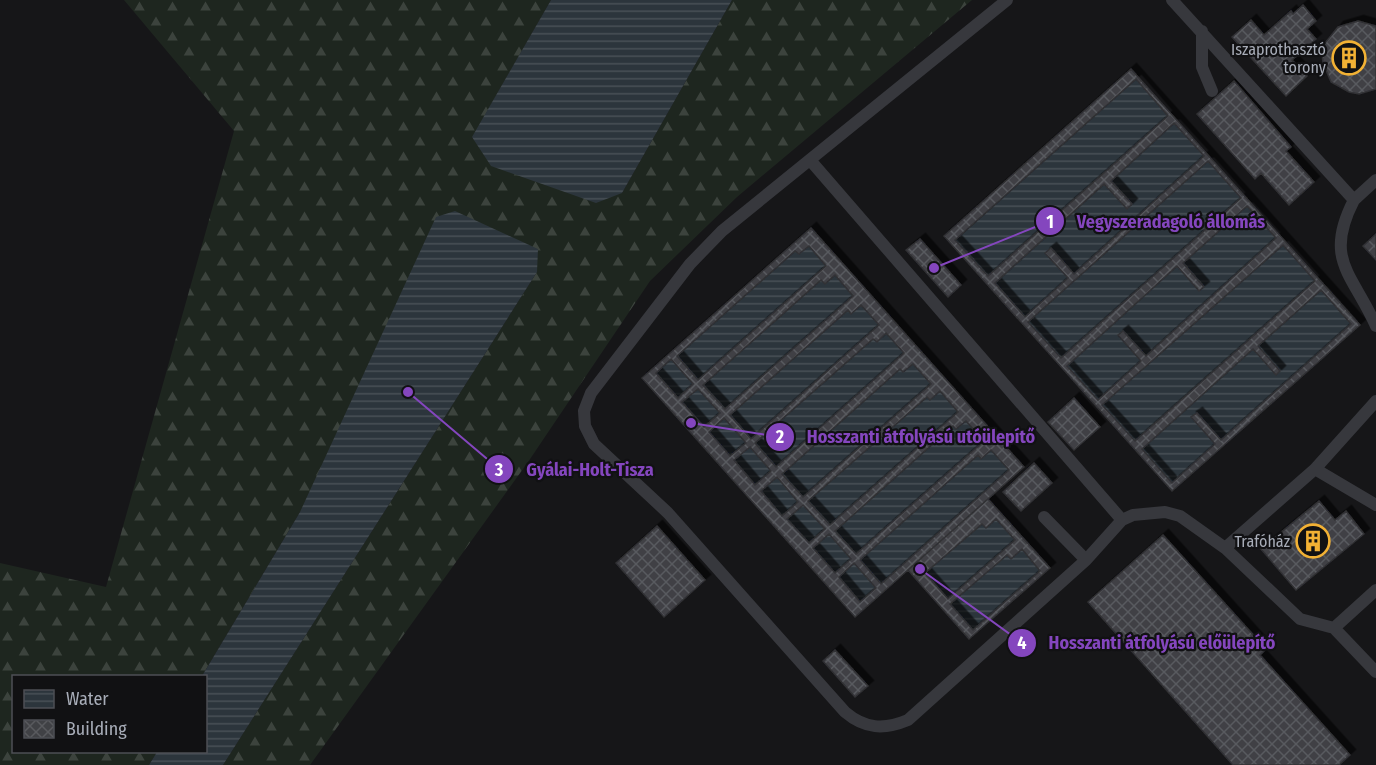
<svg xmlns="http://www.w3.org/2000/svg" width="1376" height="765" font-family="'Fira Sans Condensed',sans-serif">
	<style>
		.forest { fill: url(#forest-firs) }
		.water { fill: url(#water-rules) }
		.building { fill: url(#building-cross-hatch); stroke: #303034; stroke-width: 1.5; fill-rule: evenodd; filter: url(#shadow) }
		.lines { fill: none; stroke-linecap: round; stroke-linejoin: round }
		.service { stroke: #37383d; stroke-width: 12 }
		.labels { text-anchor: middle; stroke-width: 4.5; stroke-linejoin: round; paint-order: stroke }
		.poi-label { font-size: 16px; fill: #a8adb8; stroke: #111113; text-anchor: end }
		.leader { fill: none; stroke: #8446be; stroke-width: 2 }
		.callout-dot { fill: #8446be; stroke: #111113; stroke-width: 2 }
		.mark-label { font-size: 18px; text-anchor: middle; font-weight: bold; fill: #fff }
		.callout-label { font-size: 18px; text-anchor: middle; font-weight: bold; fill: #8446be; stroke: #111113; stroke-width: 4.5; stroke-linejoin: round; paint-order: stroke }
	</style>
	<defs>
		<pattern id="forest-firs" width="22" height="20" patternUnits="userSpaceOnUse" patternTransform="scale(1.5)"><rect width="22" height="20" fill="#1e261f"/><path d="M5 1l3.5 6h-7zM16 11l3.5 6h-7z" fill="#3c433d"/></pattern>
		<pattern id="water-rules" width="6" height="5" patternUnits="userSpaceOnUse" patternTransform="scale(1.5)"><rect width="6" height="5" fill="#2c353c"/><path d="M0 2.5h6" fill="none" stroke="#485056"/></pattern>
		<pattern id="building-cross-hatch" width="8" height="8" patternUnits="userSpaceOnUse" patternTransform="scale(1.5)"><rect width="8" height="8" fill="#404145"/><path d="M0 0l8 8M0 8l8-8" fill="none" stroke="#595a5e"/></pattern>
		<filter id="shadow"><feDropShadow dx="5.5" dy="-5.5" stdDeviation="0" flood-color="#0009"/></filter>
	</defs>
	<rect width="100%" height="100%" fill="#161618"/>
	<path class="forest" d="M124 0H551L472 138 622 193 732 0H972L737 197 650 281 528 462 310 765H223L537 272 300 512 202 676H14V752H157L149 765H0V563L106 587 234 131Z"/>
	<path class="water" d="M551 0H732L622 193 596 203 491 166 472 137Z
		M1136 79 1168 116 988 276 956 240Z
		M1174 123 1204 156 1074 274 1050 248 1046 253 1068 278 1025 317 995 283 1104 184 1127 208 1132 205 1111 181Z
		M1208 161 1241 198 1061 358 1028 322Z
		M1247 206 1276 238 1146 356 1123 331 1118 336 1141 361 1098 400 1067 366 1177 266 1200 291 1204 286 1183 263Z
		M455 211 538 249 537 272 223 765H149L157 752H206V676H202L300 512 436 217Z
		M1283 245 1315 281 1135 441 1102 405Z
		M809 246 826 266 698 380 677 356 795 251 799 254Z
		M835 275 853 296 725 409 703 385 821 280 825 284Z
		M1321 290 1351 324 1221 440 1197 413 1192 417 1215 444 1172 483 1142 449 1253 349 1275 374 1280 371 1258 346Z
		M861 305 879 325 751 439 730 415 848 310Z
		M886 333 904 353 776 467 755 443 873 339 877 342Z
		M671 359 693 384 678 398 656 373Z
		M913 364 931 384 803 497 782 474 900 369 904 372Z
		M698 389 720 413 704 427 682 402Z
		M940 391 958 412 830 525 808 501 927 397 930 400Z
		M724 418 746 443 730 456 709 432Z
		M966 421 984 441 856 554 835 531 953 426 956 429Z
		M750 447 771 471 755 485 734 460Z
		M991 450 1009 470 881 584 860 560 978 455 981 458Z
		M777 477 798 502 782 516 761 491Z
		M803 505 825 529 809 543 787 519Z
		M996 519 1015 540 948 599 925 573 982 524 986 528Z
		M829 534 851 559 835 573 813 548Z
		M1022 549 1040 571 973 630 950 604 1007 555 1011 559Z
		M854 563 876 588 860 602 839 577Z"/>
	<path class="building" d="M1303 5 1316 21 1307 29 1316 39 1292 60 1307 76 1286 96 1232 37 1251 20 1264 35 1291 11 1293 14Z
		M1358 21 1376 26V89L1359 94 1349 92 1331 82 1323 63 1322 53 1325 43 1338 27Z
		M1131 69 1360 325 1172 491 944 236ZM1136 79 1168 116 988 276 955 240ZM1174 123 1204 156 1074 274 1051 248 1045 253 1068 278 1025 317 995 283 1104 184 1127 209 1132 204 1111 181ZM1208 161 1241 198 1061 358 1028 322ZM1247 206 1276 238 1146 356 1123 331 1118 335 1141 361 1098 400 1067 366 1177 266 1199 291 1204 287 1183 263ZM1283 245 1315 281 1135 441 1102 405ZM1321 290 1351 324 1221 440 1197 413 1191 417 1215 444 1172 483 1142 449 1253 349 1276 375 1280 371 1258 346Z
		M1234 81 1291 147 1286 151 1314 182 1289 205 1261 173 1255 179 1197 114Z
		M811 228 1024 467 855 617 642 378ZM809 246 826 266 698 380 677 356 795 251 799 254ZM835 275 853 296 725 409 703 385 821 280 825 284ZM861 305 879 325 751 439 730 415 848 310 851 314ZM886 333 904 353 776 467 755 443 873 339 877 342ZM671 359 693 384 678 398 656 373ZM913 364 931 384 803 497 782 474 900 369 903 372ZM698 389 720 413 704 427 682 402ZM940 391 958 412 830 525 808 501 927 397 930 400ZM724 418 746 443 730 456 709 432ZM966 421 984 441 856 554 835 531 953 426 956 429ZM750 447 771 471 755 485 734 460ZM991 450 1009 470 881 584 860 560 978 455 981 459ZM777 477 798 502 782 516 761 491ZM803 505 825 529 809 543 787 519ZM829 534 851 559 835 573 813 548ZM854 563 876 588 860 602 839 577Z
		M1376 234V260L1363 246Z
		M920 239 961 285 948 297 906 250Z
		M1074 398 1100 427 1074 450 1048 422Z
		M1034 463 1052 483 1021 511 1003 492Z
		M988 499 1050 568 969 639 908 570ZM996 519 1015 540 948 599 925 573 982 524 986 528ZM1022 549 1040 571 973 630 950 604 1007 555 1011 559Z
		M1319 501 1335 520 1346 511 1364 534 1296 590 1261 549Z
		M657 526 705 580 664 617 616 563Z
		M1163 535 1266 649 1260 655 1350 755 1339 765H1233L1088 602Z
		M835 650 868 686 855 697 823 661Z"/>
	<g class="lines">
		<path class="service" d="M1007 0 722 231 690 264 591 393 584 411 585 426 594 444 668 513 845 712C865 729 884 730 908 720L1086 560 1122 520 1133 515 1165 512 1180 516 1225 548 1300 619 1334 628
			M1172 0 1354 200 1376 180
			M1202 31V67L1212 91
			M810 160 1122 520
			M1354 200C1323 260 1353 274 1376 326
			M1315 469 1376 401
			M1044 517 1086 560
			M1225 548 1315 469 1376 505
			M1376 590 1334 628 1376 672"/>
	</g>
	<defs>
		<symbol id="building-ring" viewBox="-11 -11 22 22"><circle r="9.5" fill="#111113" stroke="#f2b134" stroke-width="1.5"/><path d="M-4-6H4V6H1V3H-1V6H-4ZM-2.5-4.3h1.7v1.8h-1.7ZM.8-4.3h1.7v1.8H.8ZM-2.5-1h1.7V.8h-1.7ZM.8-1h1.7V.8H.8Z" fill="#f2b134"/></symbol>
	</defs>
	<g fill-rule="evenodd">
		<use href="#building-ring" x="1330" y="39" width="38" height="38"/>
		<use href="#building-ring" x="1294" y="522" width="38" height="38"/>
	</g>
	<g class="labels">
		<g class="poi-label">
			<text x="1326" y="55">Iszaprothasztó<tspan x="1326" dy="18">torony</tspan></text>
			<text x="1290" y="547">Trafóház</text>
		</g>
	</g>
	<path class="leader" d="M934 268L1050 221M691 423L780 437M408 392L499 469M920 569L1022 643"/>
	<g class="callout-dot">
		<circle cx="934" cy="268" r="6"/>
		<circle cx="691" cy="423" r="6"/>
		<circle cx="408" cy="392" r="6"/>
		<circle cx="920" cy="569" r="6"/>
		<circle cx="1050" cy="221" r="15"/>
		<circle cx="780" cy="437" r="15"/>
		<circle cx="499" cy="469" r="15"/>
		<circle cx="1022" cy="643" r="15"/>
	</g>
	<g class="mark-label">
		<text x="1050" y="228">1</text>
		<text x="780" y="443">2</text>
		<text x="499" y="476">3</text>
		<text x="1022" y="649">4</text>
	</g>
	<g class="callout-label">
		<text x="1171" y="228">Vegyszeradagoló állomás</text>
		<text x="921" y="443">Hosszanti átfolyású utóülepítő</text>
		<text x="590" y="476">Gyálai-Holt-Tisza</text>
		<text x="1162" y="649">Hosszanti átfolyású előülepítő</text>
	</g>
	<rect x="12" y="675" width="195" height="78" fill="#111113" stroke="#4d4f55" stroke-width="1.5"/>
	<rect x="24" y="690" width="30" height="18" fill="url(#water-rules)" stroke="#4d4f55" stroke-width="1.5"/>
	<text x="66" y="705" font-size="18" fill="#a8adb8">Water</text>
	<rect x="24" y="720" width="30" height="18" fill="url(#building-cross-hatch)" stroke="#4d4f55" stroke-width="1.5"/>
	<text x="66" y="735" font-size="18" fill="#a8adb8">Building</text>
</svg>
